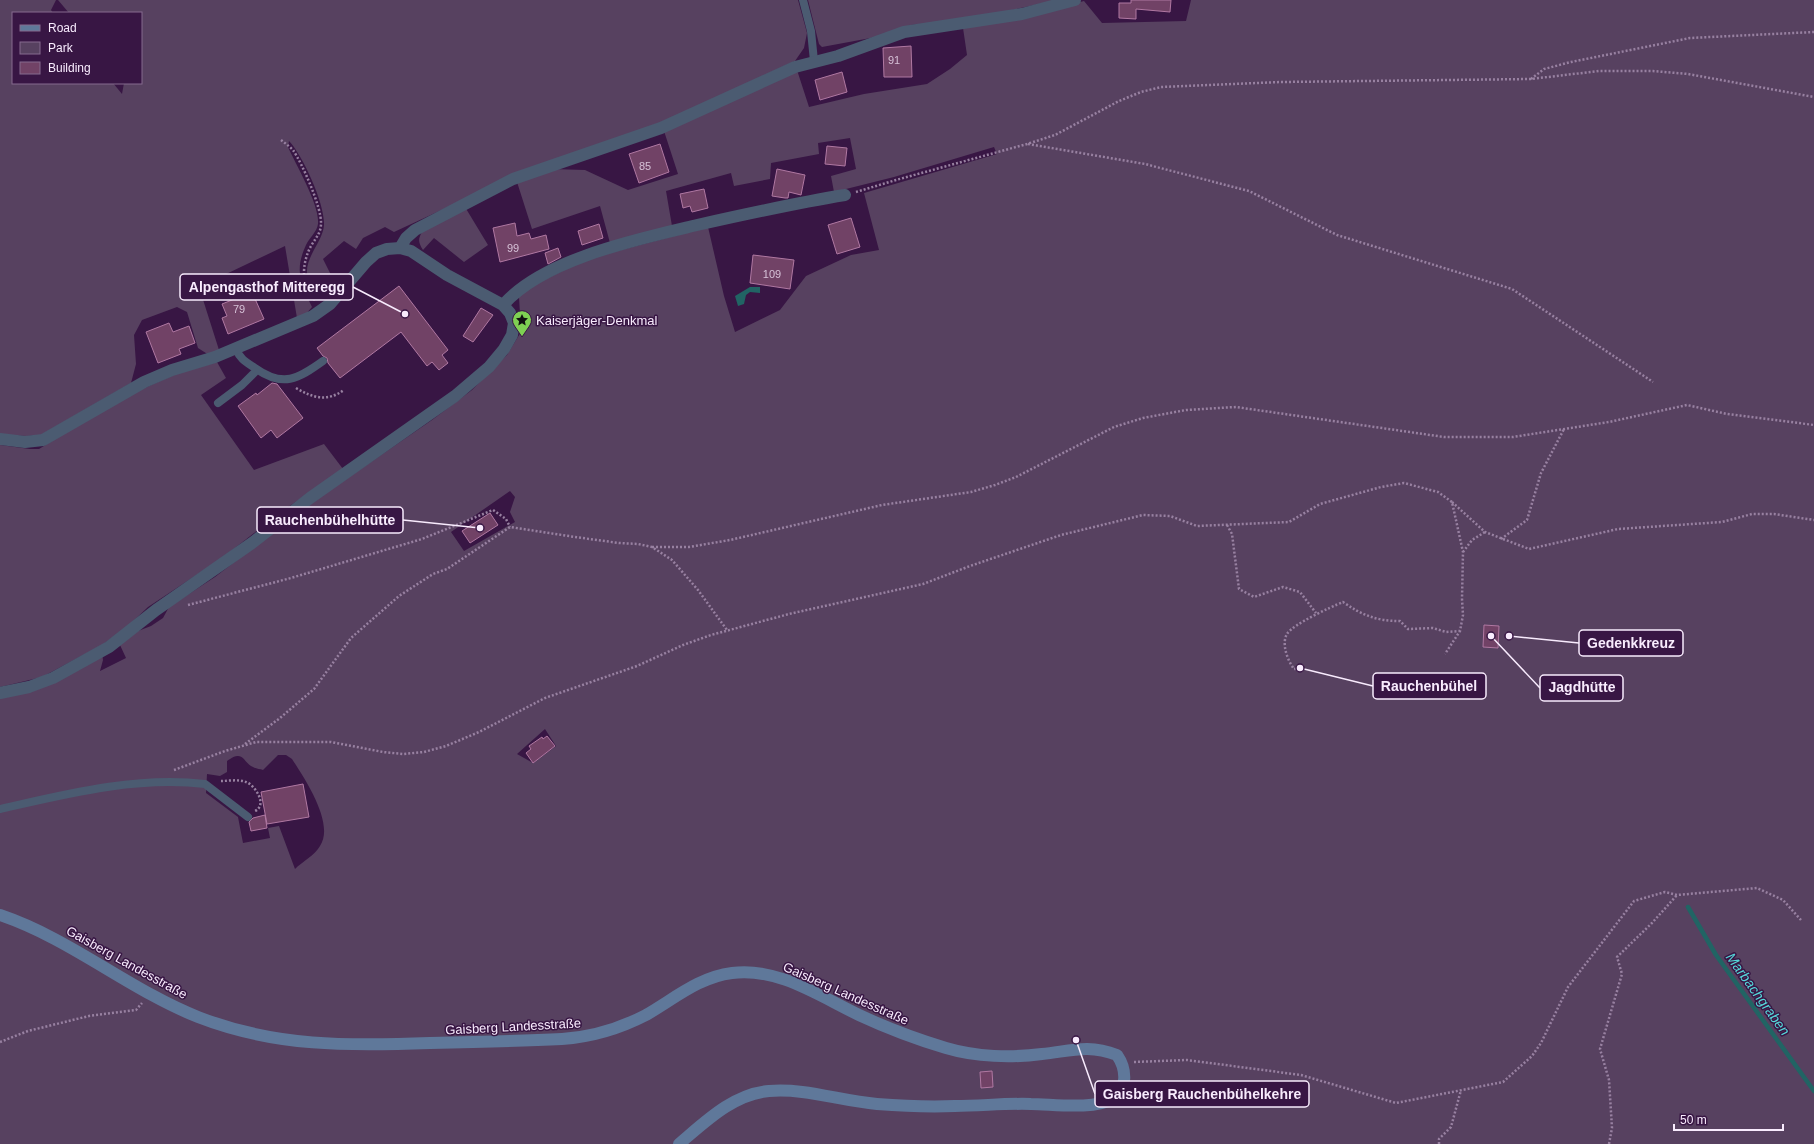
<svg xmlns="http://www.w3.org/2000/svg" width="1814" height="1144" font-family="Helvetica,sans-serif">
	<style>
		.green { fill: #574160; fill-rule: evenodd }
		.water { fill: #216464 }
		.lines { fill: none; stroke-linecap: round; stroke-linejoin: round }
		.stream { stroke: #216464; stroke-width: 4.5 }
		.building { fill: #714266; stroke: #b078a2 }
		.path { stroke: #9881a1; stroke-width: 2.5; stroke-dasharray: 2 2; stroke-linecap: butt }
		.service { stroke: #4b5b71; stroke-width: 8 }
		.minor { stroke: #4b5b71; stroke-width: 12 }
		.secondary { stroke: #5f789a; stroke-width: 12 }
		.labels { text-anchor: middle; stroke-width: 3; stroke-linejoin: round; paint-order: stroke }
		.number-label { font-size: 11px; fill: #d6c1d7 }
		.poi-label { font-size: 13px; fill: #f8ebfd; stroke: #381644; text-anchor: start }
		.street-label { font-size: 13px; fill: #f8ebfd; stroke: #381644 }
		.water-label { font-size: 14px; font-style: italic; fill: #56d7d9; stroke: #381644 }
		.leader { fill: none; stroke: #f8ebfd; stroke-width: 1.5 }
		.callout-dot { fill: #f8ebfd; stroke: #381644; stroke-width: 1.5 }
		.callout { fill: #381644; stroke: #f8ebfd; stroke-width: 1.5 }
		.callout-label { font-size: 14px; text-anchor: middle; font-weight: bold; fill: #f8ebfd }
	</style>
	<rect width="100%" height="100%" fill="#381644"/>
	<path class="green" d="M0 0H56L51 10 53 13H13V83H113L122 94 124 83H141V13H69L58 0H798L807 33 804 48 795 61 661 123 463 200 394 232 385 227 363 238 356 249 344 241 323 259 331 275 319 284 312 285C296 265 323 244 324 225 325 204 303 156 289 141L288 147C296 165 320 205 318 224 317 232 309 238 306 245 294 271 301 283 312 307L306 314 297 318 285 246 199 287 219 350 209 355 198 348 187 312 177 307 142 320 134 335 136 364 131 383 41 435 27 436 0 435Z
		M808 0H1058L961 21 911 25 876 37 822 47 819 44Z
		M1191 0H1814V1144H0V694L102 653 103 660 100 671 126 658 120 645 138 631 151 626 163 618 169 607 215 577 310 504 432 420 472 390 507 355 521 332 519 297 525 289 587 259 708 227 724 296 735 332 780 310 806 276 851 255 879 250 864 193 997 154 994 147 894 177 834 192 831 176 856 169 850 138 818 143 819 154 771 163 770 179 734 186 731 173 666 191 672 226 610 243 600 206 532 229 517 182 551 169 585 170 628 190 678 174 664 131 797 70 809 107 864 94 927 84 950 69 967 55 963 28 1010 21 1084 1 1102 23 1186 21ZM510 491 515 497 510 512 515 522 464 551 451 532ZM545 729 556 746 533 763 517 754ZM278 755H286L292 759C305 779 335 824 320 846 315 855 302 862 295 869L279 826 268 828 270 838 243 843 238 817 206 793 207 774 220 776 227 772V761C244 749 242 762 253 767 256 769 260 769 263 770Z
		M465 207 488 245 464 262 434 238 423 250C418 242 418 239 422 232Z
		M217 362 226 378 201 395 254 470 324 444 343 469 281 512 222 558 148 607 127 627 102 645 42 677 0 687V445L30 449H39L122 398 176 374Z"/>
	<path class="water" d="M750 287H760V293L750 292 746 295 744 304 738 306 735 296Z"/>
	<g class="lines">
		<path class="stream" d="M1688 907 1716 955 1814 1091"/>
	</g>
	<path class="building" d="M1131 0H1171L1170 12 1136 9V19L1119 18V3H1131Z
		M911 46 912 77H884L883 48Z
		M842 72 847 92 820 100 815 80Z
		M660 144 669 172 639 183 629 154Z
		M827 146 847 148 845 166 825 164Z
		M777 169 805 175 801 195 789 192 788 198H785L772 196Z
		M704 189 708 208 692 212 690 206 683 208 680 194Z
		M851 218 860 247 837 254 828 225Z
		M515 223 517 236 529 233 531 239 546 235 549 249 500 262 493 228Z
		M599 224 603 238 582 245 578 231Z
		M558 248 561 257 548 264 545 253Z
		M753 255 794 260 790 289 750 283Z
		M399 286 448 350 442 355 448 363 439 370 432 362 427 366 401 332 340 378 328 363 327 358 323 356 317 348Z
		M252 292 264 319 228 334 222 318 227 316 222 304Z
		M481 308 493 315 473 342 463 336Z
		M169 323 173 332 189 326 195 343 179 349 181 354 158 363 146 332Z
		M272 383 277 384 303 418 277 438 271 430 261 438 238 406 256 393 257 395Z
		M490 513 498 525 470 543 462 531Z
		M1484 625 1499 626 1498 648 1483 647Z
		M547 736 555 746 533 763 526 753 531 749 529 746 542 737 543 739Z
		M303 784 309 817 267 824 261 792Z
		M265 815 267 828 251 831 249 822 253 818Z
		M992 1071 993 1087 981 1088 980 1072Z"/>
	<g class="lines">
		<path class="path" d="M1531 79 1544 69 1571 62 1690 38 1814 32
			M281 140C285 143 289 146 293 150 302 163 322 208 321 224 321 233 315 239 311 246 302 262 300 287 315 300
			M1028 144 1145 164 1249 191 1337 235 1512 289 1653 382
			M856 192 896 180 1027 144 1055 135 1119 101 1141 92 1161 87 1282 82 1531 79 1599 71H1653L1688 74 1814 97
			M296 388C313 398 327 402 344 390
			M1452 502 1485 532 1529 549 1618 529 1722 522 1752 514H1774L1814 520
			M1227 525 1232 534 1239 589 1254 597 1283 587 1300 592 1316 613
			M1501 539 1527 520 1541 473 1564 429
			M652 547H689L730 540 882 505 971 492 995 485 1016 477 1114 427 1143 418 1186 410 1236 407 1444 437H1513L1609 422 1687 405 1727 414 1814 425
			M1463 552 1472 540 1485 532
			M188 605 291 578 422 539 493 510 506 519 510 527
			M1300 668 1294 669C1288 661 1281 644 1287 634 1293 624 1331 607 1343 602 1362 615 1376 621 1400 621L1408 629 1433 628 1446 632 1460 631
			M245 744 280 718 314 689 351 638 399 596 433 574 447 569 510 527 575 537 619 543 638 544 652 547 672 560 698 590 727 630
			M174 770 225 751 256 742H331L383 752 403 754 424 752 446 746 479 732 545 698 637 666 683 645 711 635 789 614 923 584 970 566 1061 535 1143 515 1170 516 1197 526 1289 522 1320 504 1381 487 1404 483 1438 492 1452 502 1463 552 1462 599 1463 615 1460 631 1445 654
			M221 781C229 781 238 779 246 782 255 785 268 805 255 811
			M0 1042 28 1031 89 1016 136 1010 142 1003
			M1134 1062 1187 1060 1301 1075 1396 1103 1503 1082 1532 1056 1541 1043 1568 987 1634 901 1665 892 1677 895 1757 888 1783 900 1801 920
			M1439 1144V1139L1451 1127 1461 1090
			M1609 1144 1612 1128 1609 1080 1600 1049 1622 974 1617 957 1652 923 1677 895"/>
		<path class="service" d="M803 0 811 31 814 61
			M236 349C240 359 246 362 255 368 283 388 298 379 323 361
			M218 403 242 385 257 370
			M0 809C66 794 136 776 205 784L248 817"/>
		<path class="minor" d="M400 248 406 238 415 230 513 179 661 128 795 67 838 56 904 32 1022 14 1075 0
			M503 305C543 259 638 239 697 225 746 214 795 203 845 195
			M0 439 25 442 43 440 144 382 172 370 215 357 313 316 330 304 366 262 376 253 387 249 400 248 411 251 447 275 503 305 510 313 514 323 512 335 504 349 489 367 455 396 310 498 252 543 156 610 109 647 53 678 29 687 0 693"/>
		<path class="secondary" d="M0 915C71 939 128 989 198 1017 275 1047 349 1046 430 1043 474 1042 518 1041 562 1039 592 1037 619 1029 646 1015 674 999 699 977 732 973 778 967 819 996 859 1015 887 1028 916 1039 946 1048 976 1057 1012 1058 1042 1054 1071 1051 1088 1044 1117 1055 1126 1068 1129 1089 1112 1099 1094 1110 1052 1104 1031 1104 1006 1103 981 1106 955 1106 929 1107 903 1106 877 1104 840 1101 806 1088 769 1091 733 1094 705 1122 679 1144"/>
	</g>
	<defs>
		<symbol id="sight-pin" viewBox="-11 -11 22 30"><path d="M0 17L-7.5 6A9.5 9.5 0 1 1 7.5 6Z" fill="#7ed053" stroke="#381644"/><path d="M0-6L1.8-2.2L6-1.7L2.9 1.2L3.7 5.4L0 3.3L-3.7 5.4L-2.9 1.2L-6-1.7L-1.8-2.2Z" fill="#111"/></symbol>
	</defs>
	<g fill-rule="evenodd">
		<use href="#sight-pin" x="511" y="309" width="22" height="30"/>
	</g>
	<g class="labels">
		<g class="number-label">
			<text x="894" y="64">91</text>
			<text x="645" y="170">85</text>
			<text x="513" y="252">99</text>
			<text x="772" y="278">109</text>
			<text x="239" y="313">79</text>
		</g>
		<g class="poi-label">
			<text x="536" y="325">Kaiserjäger-Denkmal</text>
		</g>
		<g class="street-label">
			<text transform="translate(127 962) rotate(29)" y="5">Gaisberg Landesstraße</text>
			<text transform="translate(846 993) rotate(24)" y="5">Gaisberg Landesstraße</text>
			<text transform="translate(513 1026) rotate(-3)" y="5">Gaisberg Landesstraße</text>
		</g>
		<g class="water-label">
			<text transform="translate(1758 994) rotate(54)" y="5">Marbachgraben</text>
		</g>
	</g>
	<path class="leader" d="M405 314L353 287M480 528L403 520M1509 636L1579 643M1300 668L1373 686M1491 636L1540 688M1076 1040L1095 1094"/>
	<g class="callout-dot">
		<circle cx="405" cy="314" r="4"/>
		<circle cx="480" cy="528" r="4"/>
		<circle cx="1509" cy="636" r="4"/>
		<circle cx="1300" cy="668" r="4"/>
		<circle cx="1491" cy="636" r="4"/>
		<circle cx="1076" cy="1040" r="4"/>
	</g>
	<g class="callout">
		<rect x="180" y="274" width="173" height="26" rx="4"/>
		<rect x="257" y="507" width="146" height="26" rx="4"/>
		<rect x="1579" y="630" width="104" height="26" rx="4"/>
		<rect x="1373" y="673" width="113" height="26" rx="4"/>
		<rect x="1540" y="675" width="83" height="26" rx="4"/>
		<rect x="1095" y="1081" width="214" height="26" rx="4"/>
	</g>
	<g class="callout-label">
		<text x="267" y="292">Alpengasthof Mitteregg</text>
		<text x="330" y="525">Rauchenbühelhütte</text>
		<text x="1631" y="648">Gedenkkreuz</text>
		<text x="1429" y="691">Rauchenbühel</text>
		<text x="1582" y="692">Jagdhütte</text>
		<text x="1202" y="1099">Gaisberg Rauchenbühelkehre</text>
	</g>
	<rect x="12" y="12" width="130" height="72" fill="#381644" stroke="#856b8e"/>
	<rect x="20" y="25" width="20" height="6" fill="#5f789a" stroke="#856b8e"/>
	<text x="48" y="32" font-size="12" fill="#f8ebfd">Road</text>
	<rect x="20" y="42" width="20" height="12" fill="#574160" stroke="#856b8e"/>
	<text x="48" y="52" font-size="12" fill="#f8ebfd">Park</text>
	<rect x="20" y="62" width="20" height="12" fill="#714266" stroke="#856b8e"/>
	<text x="48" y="72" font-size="12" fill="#f8ebfd">Building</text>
	<path d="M1674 1124v6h109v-6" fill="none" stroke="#f8ebfd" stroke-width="2"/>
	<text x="1680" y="1124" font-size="12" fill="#f8ebfd" stroke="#381644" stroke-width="3" paint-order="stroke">50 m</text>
</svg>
